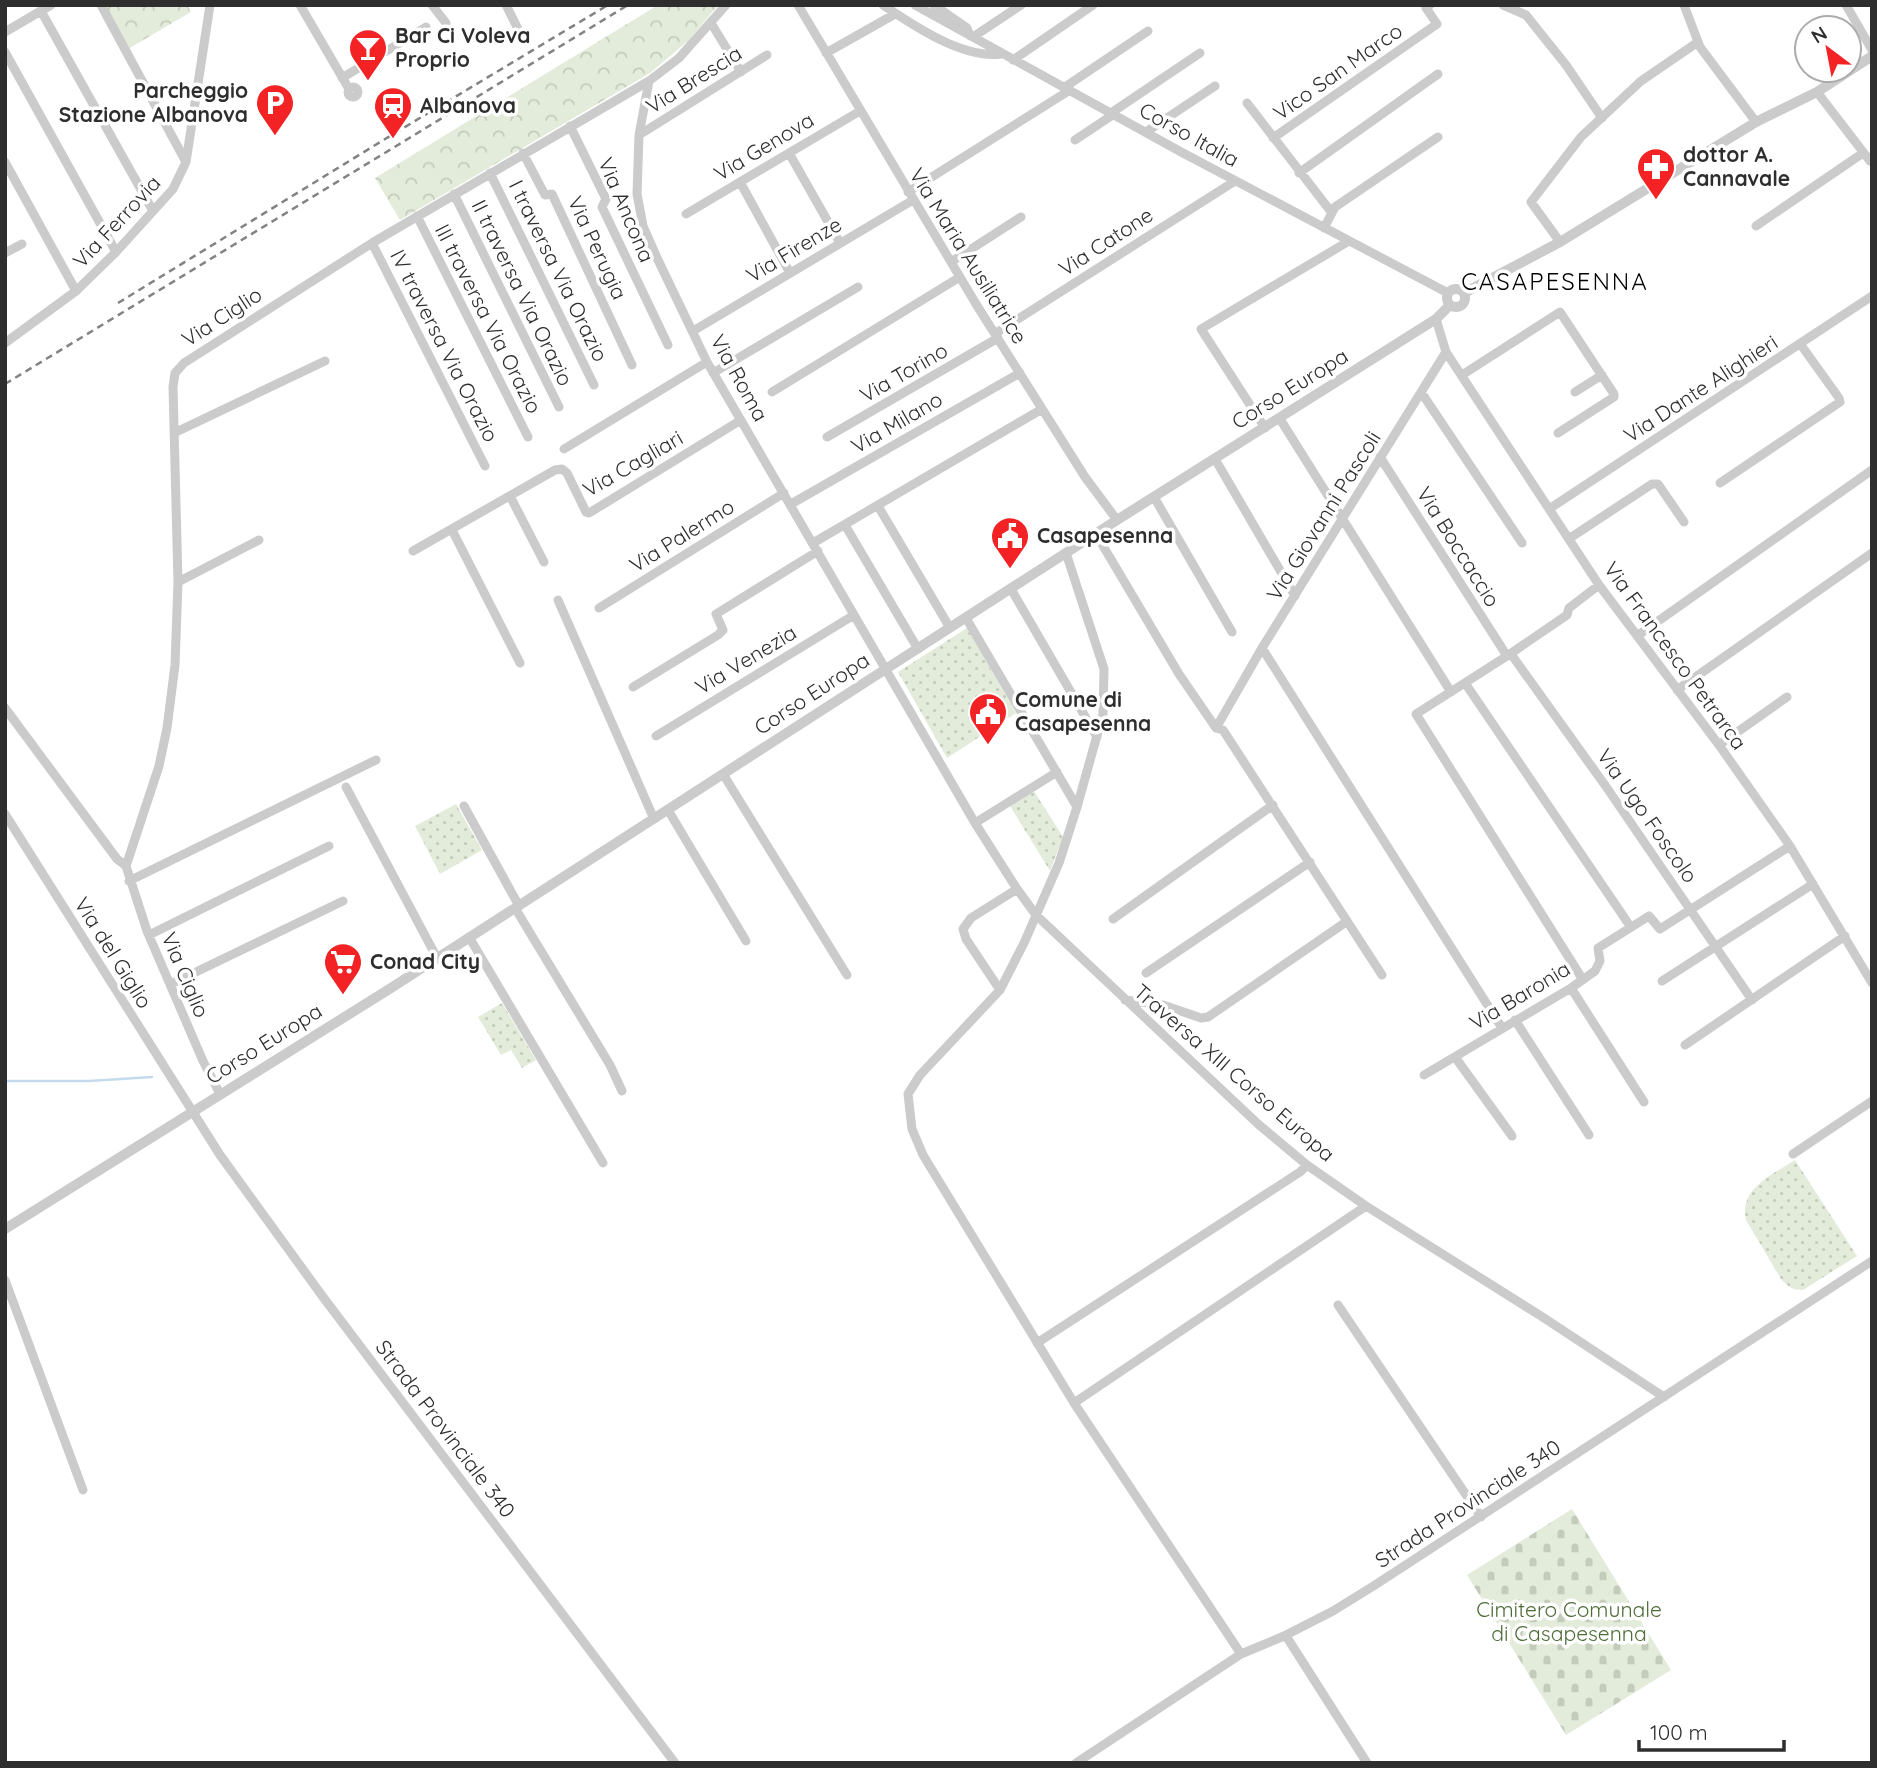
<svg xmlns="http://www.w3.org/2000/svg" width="1877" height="1768" font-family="Quicksand,sans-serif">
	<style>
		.grass { fill: url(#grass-dots) }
		.cemetery { fill: url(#cemetery-stones) }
		.park { fill: url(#park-crowns) }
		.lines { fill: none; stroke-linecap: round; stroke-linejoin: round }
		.stream { stroke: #c4dbee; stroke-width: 2.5 }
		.minor { stroke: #cbcbcb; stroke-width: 9 }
		.tertiary { stroke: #cbcbcb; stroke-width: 10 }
		.rail { stroke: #838383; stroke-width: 2.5; stroke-dasharray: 7 5; stroke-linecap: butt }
		.labels { text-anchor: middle; stroke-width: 7; stroke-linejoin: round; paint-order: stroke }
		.poi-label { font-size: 21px; font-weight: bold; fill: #2e2e2e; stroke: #fff; text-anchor: start }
		.street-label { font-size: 21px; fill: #2e2e2e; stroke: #fff }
		.park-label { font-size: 21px; fill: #4d6c38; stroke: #fff }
		.quarter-label { font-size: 24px; letter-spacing: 2px; fill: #000; stroke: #fff }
	</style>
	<defs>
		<pattern id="grass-dots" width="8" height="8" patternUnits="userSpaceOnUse" patternTransform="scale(1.75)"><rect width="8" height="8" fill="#e3ecda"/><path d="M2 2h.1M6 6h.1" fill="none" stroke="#c3cbbb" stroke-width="1.8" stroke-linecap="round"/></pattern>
		<pattern id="cemetery-stones" width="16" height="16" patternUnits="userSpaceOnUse" patternTransform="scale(1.75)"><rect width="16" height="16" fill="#e3ecda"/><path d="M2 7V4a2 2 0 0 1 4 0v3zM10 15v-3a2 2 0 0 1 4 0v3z" fill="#c3cbbb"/></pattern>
		<pattern id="park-crowns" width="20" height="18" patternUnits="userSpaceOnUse" patternTransform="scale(1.75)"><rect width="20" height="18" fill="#e3ecda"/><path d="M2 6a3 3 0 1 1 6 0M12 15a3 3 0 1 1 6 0" fill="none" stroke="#c3cbbb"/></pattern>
	</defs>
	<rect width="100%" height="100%" fill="#fff"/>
	<path class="grass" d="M967 628 1016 713 947 758 898 672Z
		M1034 791 1063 837 1050 871 1010 806Z
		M456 804 482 850 440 874 415 826Z
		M502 1003 536 1060 522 1068 511 1050 501 1055 478 1017Z
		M1795 1160 1857 1256 1803 1290C1793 1290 1788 1287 1781 1279L1746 1220C1739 1188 1772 1175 1795 1160Z"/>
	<path class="cemetery" d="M1572 1509 1671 1670 1566 1735 1467 1575Z"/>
	<path class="park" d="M104 5H187L191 12 128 49Z
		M658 5H718L689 40 650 73 400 220 375 178Z"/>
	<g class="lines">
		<path class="stream" d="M5 1081H89L152 1077"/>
		<path class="minor" d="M101 5 186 162
			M300 5 349 89
			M432 5 446 23
			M506 5 520 33
			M798 5 976 304 1085 477 1117 520
			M883 5C914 26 963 59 1001 54
			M915 5 1183 153 1448 293
			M934 5 967 28 970 36
			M1503 5 1526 15 1566 65 1602 118
			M1684 5 1700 47 1756 122
			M1846 5 1872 50
			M41 11 153 211
			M711 23 741 72
			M5 32 51 5
			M973 37 1021 5
			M5 52 116 252
			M826 53 895 14
			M1013 60 1093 5
			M342 78 426 27
			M649 81 639 135 637 194 643 226 658 260 707 362 975 823 1017 889 1036 915 1258 1124 1307 1165 1366 1206 1541 1316 1664 1397
			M1065 87 1148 31
			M348 92a5 5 0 1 1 10 0a5 5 0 1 1-10 0Z
			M1817 92 1870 161 1872 160
			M1247 103 1332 213
			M1111 113 1200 53
			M570 126 606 199 602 207 668 345
			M1146 132 1215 86
			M639 135 767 55
			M1273 138 1437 24 1426 8 1430 5
			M1075 140 1114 114
			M523 153 545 195 552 194 632 365
			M789 153 840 243
			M5 162 76 291
			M490 173 594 385
			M1299 173 1438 74
			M740 182 790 273
			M908 192 1070 90
			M454 194 559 407
			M686 214 860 111
			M417 216 528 437
			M1756 226 1863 153
			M1324 228 1335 207 1438 137
			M1560 242 1531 202 1581 137 1641 81 1698 42
			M372 243 485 466
			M5 253 22 244
			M951 262 1021 217
			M693 331 913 200
			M996 333 1235 181
			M5 343 76 291 116 252 173 189 186 162 210 5
			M1446 352 1599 585 1719 745 1790 846 1872 983
			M713 373 858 287
			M1462 375 1560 312 1614 394V397L1558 433
			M772 392 960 277
			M1421 392 1522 543
			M1575 392 1602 375
			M1280 419 1451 692
			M1265 428 1201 329 1349 241
			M174 433 325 361
			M827 437 998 338
			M564 449 707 362
			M1380 457 1507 656
			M1215 459 1295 596
			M1720 483 1840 402 1839 398 1801 345
			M510 496 544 562
			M1154 497 1232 632
			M791 504 1020 373
			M878 506 950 628
			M1549 509 1872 296
			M845 525 918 649
			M452 530 520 663
			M1096 534 1179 674 1216 728 1223 730 1382 975
			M1570 538 1652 484H1658L1684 522
			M813 543 1042 409
			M413 551 555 470 562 469 567 473 586 512 589 513 741 420
			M1066 553 1104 669 1103 714 1077 807 1059 863 1024 943 1000 990 920 1075 908 1094 912 1129 923 1155 1074 1403 1241 1654
			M178 582 259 540
			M1011 589 1097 737
			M558 600 654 819
			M599 608 784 493
			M966 618 1077 807
			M1637 636 1872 470
			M1262 648 1502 1028
			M1511 654 1607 788 1752 1000
			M1465 683 1630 926
			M633 687 718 635 723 630 716 614 818 551
			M1677 690 1872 553
			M5 708 117 859 126 866
			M1216 728 1262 648 1446 352 1436 319
			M656 736 854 615
			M1719 745 1787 697
			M723 774 847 975
			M346 787 437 958
			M464 806 519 906
			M668 810 746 941
			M5 814 220 1155 323 1297 675 1763
			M975 823 1057 772
			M129 881 376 760
			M515 908 610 1065 622 1091
			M1113 919 1273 805
			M149 935 329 846
			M469 937 603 1163
			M1146 973 1310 862
			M1583 980 1416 714 1507 656 1567 615 1569 608 1599 585
			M1662 981 1813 884
			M171 984 343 901
			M1571 988 1644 1102
			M1000 990 966 939 963 929 971 918 1017 889
			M1125 1000 1163 1005 1201 1018 1208 1017 1346 922
			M1515 1020 1589 1135
			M1685 1045 1845 936
			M1455 1057 1512 1136
			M1424 1075 1571 988 1595 971 1600 961 1598 948 1649 916 1660 929 1790 846
			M220 1094 203 1061 147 931 126 866 159 766 167 728 175 665 178 582 173 387 175 373 184 363 372 243 649 81 679 58 726 5
			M1793 1154 1872 1101
			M5 1280 83 1490
			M1338 1305 1481 1517
			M1037 1343 1300 1172 1307 1165
			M1074 1403 1366 1206
			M1284 1636 1288 1639 1367 1763
			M1076 1763 1241 1654 1284 1636 1333 1611 1375 1585 1872 1261"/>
		<path class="tertiary" d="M1447 298a9 9 0 1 1 18 0a9 9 0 1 1-18 0Z
			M1464 293 1560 242 1756 122 1817 92 1872 56
			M5 1229 391 988 1117 520 1436 319 1450 305"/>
		<path class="rail" d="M118 303 390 136 608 5
			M5 384 628 5"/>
	</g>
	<defs>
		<symbol id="bar-pin" viewBox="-11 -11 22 30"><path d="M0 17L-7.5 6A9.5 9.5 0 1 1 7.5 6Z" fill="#f22225" stroke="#fff"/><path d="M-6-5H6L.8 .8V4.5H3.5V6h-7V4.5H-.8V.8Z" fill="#fff"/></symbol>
		<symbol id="parking-pin" viewBox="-11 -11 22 30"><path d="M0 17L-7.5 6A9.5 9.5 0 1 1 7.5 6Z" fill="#f22225" stroke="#fff"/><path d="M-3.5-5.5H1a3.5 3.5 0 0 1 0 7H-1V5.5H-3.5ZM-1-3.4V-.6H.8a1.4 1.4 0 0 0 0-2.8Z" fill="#fff"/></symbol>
		<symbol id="station-pin" viewBox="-11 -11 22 30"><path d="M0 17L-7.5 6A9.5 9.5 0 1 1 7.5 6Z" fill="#f22225" stroke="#fff"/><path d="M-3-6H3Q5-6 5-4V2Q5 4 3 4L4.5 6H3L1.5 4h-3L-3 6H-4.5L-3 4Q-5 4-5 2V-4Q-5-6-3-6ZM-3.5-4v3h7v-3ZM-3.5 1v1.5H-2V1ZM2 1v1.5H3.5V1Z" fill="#fff"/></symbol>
		<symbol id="pharmacy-pin" viewBox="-11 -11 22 30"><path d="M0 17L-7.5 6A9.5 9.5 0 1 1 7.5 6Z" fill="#f22225" stroke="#fff"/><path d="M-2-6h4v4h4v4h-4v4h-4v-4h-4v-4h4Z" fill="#fff"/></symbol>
		<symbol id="civic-pin" viewBox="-11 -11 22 30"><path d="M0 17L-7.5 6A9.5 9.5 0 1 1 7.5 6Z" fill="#f22225" stroke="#fff"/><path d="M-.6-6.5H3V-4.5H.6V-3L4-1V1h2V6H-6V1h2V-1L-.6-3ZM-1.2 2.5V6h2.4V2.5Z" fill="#fff"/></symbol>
		<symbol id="supermarket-pin" viewBox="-11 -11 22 30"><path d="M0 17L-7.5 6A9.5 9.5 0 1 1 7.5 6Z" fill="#f22225" stroke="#fff"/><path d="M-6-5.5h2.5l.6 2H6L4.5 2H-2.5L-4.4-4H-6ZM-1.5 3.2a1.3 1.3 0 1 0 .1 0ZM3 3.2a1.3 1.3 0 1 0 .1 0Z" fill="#fff"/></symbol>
	</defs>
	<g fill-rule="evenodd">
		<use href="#bar-pin" x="346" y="26" width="44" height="60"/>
		<use href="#parking-pin" x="253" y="81" width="44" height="60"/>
		<use href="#station-pin" x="371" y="84" width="44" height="60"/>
		<use href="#pharmacy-pin" x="1634" y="145" width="44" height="60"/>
		<use href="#civic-pin" x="988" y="514" width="44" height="60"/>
		<use href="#civic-pin" x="966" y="690" width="44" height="60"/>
		<use href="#supermarket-pin" x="321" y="940" width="44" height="60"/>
	</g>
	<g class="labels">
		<g class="poi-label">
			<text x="395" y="43">Bar Ci Voleva<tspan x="395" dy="24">Proprio</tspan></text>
			<text x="248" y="98" text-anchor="end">Parcheggio<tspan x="248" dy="24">Stazione Albanova</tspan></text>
			<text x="420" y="113">Albanova</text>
			<text x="1683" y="162">dottor A.<tspan x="1683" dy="24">Cannavale</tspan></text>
			<text x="1037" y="543">Casapesenna</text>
			<text x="1015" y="707">Comune di<tspan x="1015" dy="24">Casapesenna</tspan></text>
			<text x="370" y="969">Conad City</text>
		</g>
		<g class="street-label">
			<text transform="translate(1338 72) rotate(-35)" y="7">Vico San Marco</text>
			<text transform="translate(694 80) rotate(-32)" y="7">Via Brescia</text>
			<text transform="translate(1189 135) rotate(29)" y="7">Corso Italia</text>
			<text transform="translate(764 147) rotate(-31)" y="7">Via Genova</text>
			<text transform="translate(626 210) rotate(67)" y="7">Via Ancona</text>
			<text transform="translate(117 222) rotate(-47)" y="7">Via Ferrovia</text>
			<text transform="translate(1106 242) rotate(-33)" y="7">Via Catone</text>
			<text transform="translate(597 248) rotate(65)" y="7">Via Perugia</text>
			<text transform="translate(794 250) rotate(-31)" y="7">Via Firenze</text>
			<text transform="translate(968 256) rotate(58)" y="7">Via Maria Ausiliatrice</text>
			<text transform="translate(558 271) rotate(64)" y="7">I traversa Via Orazio</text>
			<text transform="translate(522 293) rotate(64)" y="7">II traversa Via Orazio</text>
			<text transform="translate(222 317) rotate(-33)" y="7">Via Ciglio</text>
			<text transform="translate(488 319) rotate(63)" y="7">III traversa Via Orazio</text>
			<text transform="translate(444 346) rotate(63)" y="7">IV traversa Via Orazio</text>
			<text transform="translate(904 373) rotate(-30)" y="7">Via Torino</text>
			<text transform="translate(739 378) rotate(61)" y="7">Via Roma</text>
			<text transform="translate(1290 389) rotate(-32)" y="7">Corso Europa</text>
			<text transform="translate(1701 389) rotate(-33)" y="7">Via Dante Alighieri</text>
			<text transform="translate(897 423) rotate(-30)" y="7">Via Milano</text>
			<text transform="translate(633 464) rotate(-30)" y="7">Via Cagliari</text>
			<text transform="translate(1324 516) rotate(-58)" y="7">Via Giovanni Pascoli</text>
			<text transform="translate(682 536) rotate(-32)" y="7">Via Palermo</text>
			<text transform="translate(1458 547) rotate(58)" y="7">Via Boccaccio</text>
			<text transform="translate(1675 656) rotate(54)" y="7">Via Francesco Petrarca</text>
			<text transform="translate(746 660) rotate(-31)" y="7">Via Venezia</text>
			<text transform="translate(812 694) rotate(-33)" y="7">Corso Europa</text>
			<text transform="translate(1647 816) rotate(55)" y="7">Via Ugo Foscolo</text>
			<text transform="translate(113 953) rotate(58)" y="7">Via del Giglio</text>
			<text transform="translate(185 975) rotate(67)" y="7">Via Ciglio</text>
			<text transform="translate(1520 996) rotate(-31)" y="7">Via Baronia</text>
			<text transform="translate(264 1044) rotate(-32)" y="7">Corso Europa</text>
			<text transform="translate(1234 1073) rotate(41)" y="7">Traversa XIII Corso Europa</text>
			<text transform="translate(445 1429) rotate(53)" y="7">Strada Provinciale 340</text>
			<text transform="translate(1468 1504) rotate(-33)" y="7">Strada Provinciale 340</text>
		</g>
		<g class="park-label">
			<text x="1569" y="1617">Cimitero Comunale<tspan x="1569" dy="24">di Casapesenna</tspan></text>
		</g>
		<g class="quarter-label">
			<text x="1555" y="290">CASAPESENNA</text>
		</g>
	</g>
	<rect width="1877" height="1768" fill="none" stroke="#2e2e2e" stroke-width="14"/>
	<g transform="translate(1828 49) rotate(328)"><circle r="33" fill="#ffffff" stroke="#ababab" stroke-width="2"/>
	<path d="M0-5L12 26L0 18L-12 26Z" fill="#f22225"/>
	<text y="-10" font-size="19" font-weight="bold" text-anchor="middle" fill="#2e2e2e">N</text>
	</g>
	<path d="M1639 1740v10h145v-10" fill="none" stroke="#2e2e2e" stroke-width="3.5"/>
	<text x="1650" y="1740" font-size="21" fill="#2e2e2e" stroke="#ffffff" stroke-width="5" paint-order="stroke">100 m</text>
</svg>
